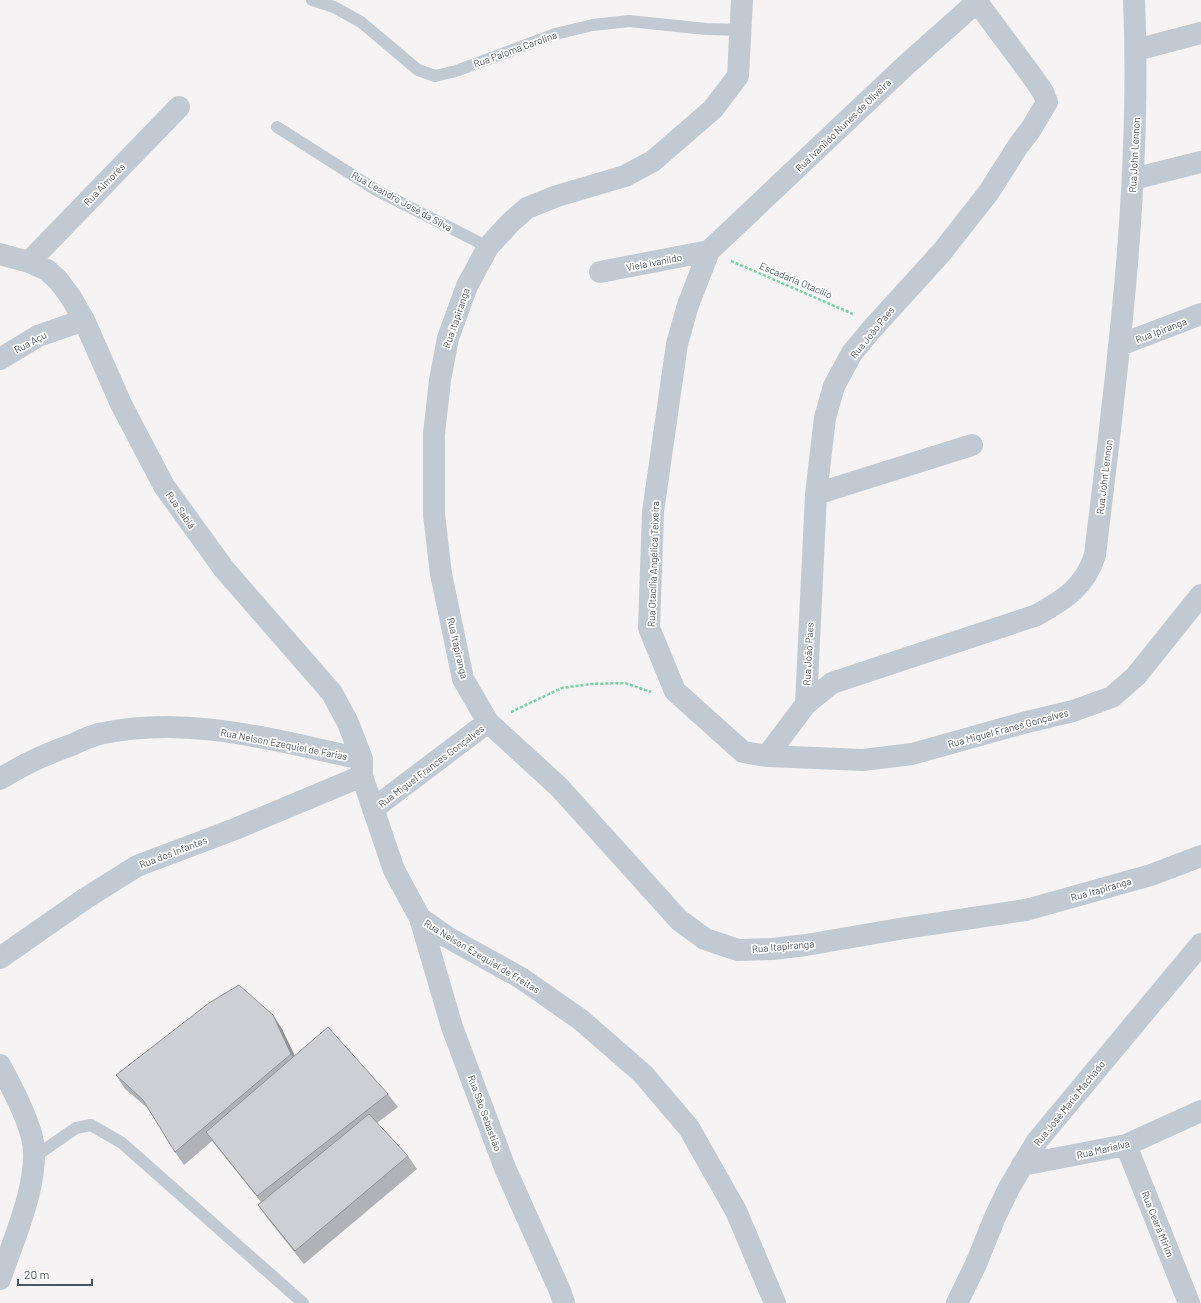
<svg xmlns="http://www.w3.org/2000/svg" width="1201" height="1303" font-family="Barlow,sans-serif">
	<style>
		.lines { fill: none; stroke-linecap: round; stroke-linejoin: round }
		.path { stroke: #7ad0a6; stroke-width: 2.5; stroke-dasharray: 3 2; stroke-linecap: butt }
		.lane { stroke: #c1cad2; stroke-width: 12 }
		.street { stroke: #c1cad2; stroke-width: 22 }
		.wall { fill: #b0b2b7 }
		.shaded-wall { fill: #909195 }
		.building { fill: #cdcfd5; stroke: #909195 }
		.labels { text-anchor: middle; stroke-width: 3.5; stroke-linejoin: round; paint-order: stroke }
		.street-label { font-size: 10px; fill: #4a5661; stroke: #fff }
	</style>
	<rect width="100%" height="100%" fill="#f5f3f3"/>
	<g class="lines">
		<path class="path" d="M731 261 853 314
			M511 712 562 688 591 684 625 683 651 692"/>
		<path class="lane" d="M312 0 334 7 361 22 418 70 435 76 456 71 555 34 593 25 629 21 706 29 741 30
			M277 127 376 190 488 247
			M34 1157 76 1128 91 1125 122 1143 303 1303"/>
		<path class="street" d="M742 0 738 76 713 109 653 161 625 176 557 196 527 208 510 223 488 247 467 286 448 338 440 380 434 434V514L441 574 463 679 488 722 559 787 679 920 705 939 738 950 773 949 806 945 899 929 1026 910 1151 875 1201 856
			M979 0 906 65 709 251 688 305 677 344 653 512 649 628 675 691 743 752 767 756 863 760 912 754 1023 723 1073 711 1112 697 1136 676 1201 595
			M1136 50 1201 33
			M1133 179 1201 162
			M0 254 29 262 47 270 58 280 70 296 84 320 121 404 164 486 224 569 332 693 348 723 362 759V776L394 870 420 918 447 937 521 978 581 1020 643 1074 689 1128 736 1211 775 1303
			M29 262 179 107
			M600 272 709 251
			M1120 345 1201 314
			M0 359 38 336 84 320
			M816 494 972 445
			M806 704 816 494 825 418 834 386 852 353 871 330 941 253 989 192 1018 146 1031 129 1047 102 1043 92 1032 76 977 2
			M767 756 806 704 832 683 1037 615C1065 599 1085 587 1095 555 1117 371 1142 186 1134 0
			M0 779C24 764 48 753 74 744 82 740 91 736 99 734 188 714 276 741 362 759
			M373 809 488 722
			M420 918 452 1027 505 1168 560 1291 564 1303
			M0 958 86 898 137 866 235 829 362 776
			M0 1065C12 1088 25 1112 32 1137 42 1177 13 1241 0 1279
			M1126 1145 1189 1303
			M1022 1165 1126 1145 1201 1111
			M957 1303 976 1264 995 1217 1009 1188 1037 1141 1201 944"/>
	</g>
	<path class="wall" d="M282 1029 295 1056 388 1094 398 1107 377 1123 408 1156 417 1169 304 1264 267 1218 258 1205 261 1202 212 1141 184 1165 175 1152 150 1110 125 1089 116 1075Z"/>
	<path class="shaded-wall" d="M273 1015 282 1029 300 1067 291 1054Z"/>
	<path class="building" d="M239 985 273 1015 291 1054 175 1152 143 1100 116 1075 209 1003Z
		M328 1027 388 1094 257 1196 206 1132Z
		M369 1114 408 1156 295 1251 258 1205Z"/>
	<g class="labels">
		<g class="street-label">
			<text transform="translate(515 49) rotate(-20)" y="4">Rua Paloma Carolina</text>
			<text transform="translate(843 125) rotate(-44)" y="4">Rua Ivanildo Nunes de Oliveira</text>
			<text transform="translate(1134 155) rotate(-87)" y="4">Rua John Lennon</text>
			<text transform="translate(104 184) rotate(-46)" y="4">Rua Aimorés</text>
			<text transform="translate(402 201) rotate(29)" y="4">Rua Leandro José da Silva</text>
			<text transform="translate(654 262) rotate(-11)" y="4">Viela Ivanildo</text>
			<text transform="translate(796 280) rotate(23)" y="4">Escadaria Otacílio</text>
			<text transform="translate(456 318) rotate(-71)" y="4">Rua Itapiranga</text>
			<text transform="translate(1161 330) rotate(-21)" y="4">Rua Ipiranga</text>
			<text transform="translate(872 332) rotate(-51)" y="4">Rua João Paes</text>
			<text transform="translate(30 342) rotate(-28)" y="4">Rua Açu</text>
			<text transform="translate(1104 477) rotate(-83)" y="4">Rua John Lennon</text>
			<text transform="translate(181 510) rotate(55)" y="4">Rua Sabiá</text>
			<text transform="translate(653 564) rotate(-88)" y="4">Rua Otacília Angélica Teixeira</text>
			<text transform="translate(458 648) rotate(77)" y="4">Rua Itapiranga</text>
			<text transform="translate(808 654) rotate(-87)" y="4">Rua João Paes</text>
			<text transform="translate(1008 728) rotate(-15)" y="4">Rua Miguel Franes Gonçalves</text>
			<text transform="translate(284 744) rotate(11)" y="4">Rua Nelson Ezequiel de Farias</text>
			<text transform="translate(431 766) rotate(-37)" y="4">Rua Miguel Frances Gonçalves</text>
			<text transform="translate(173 852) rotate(-21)" y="4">Rua dos Infantes</text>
			<text transform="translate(1101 889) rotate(-16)" y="4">Rua Itapiranga</text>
			<text transform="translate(783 946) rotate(-5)" y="4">Rua Itapiranga</text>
			<text transform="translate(482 956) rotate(31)" y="4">Rua Nelson Ezequiel de Freitas</text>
			<text transform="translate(1069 1103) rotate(-51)" y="4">Rua José Maria Machado</text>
			<text transform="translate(485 1113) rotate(70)" y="4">Rua São Sebastião</text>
			<text transform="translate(1103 1149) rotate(-13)" y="4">Rua Marialva</text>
			<text transform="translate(1158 1224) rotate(68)" y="4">Rua Ceará Mirim</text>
		</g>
	</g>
	<path d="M18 1279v6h74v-6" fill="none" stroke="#4a5661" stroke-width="2"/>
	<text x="24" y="1279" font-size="12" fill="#4a5661" stroke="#ffffff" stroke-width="3" paint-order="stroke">20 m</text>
</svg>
